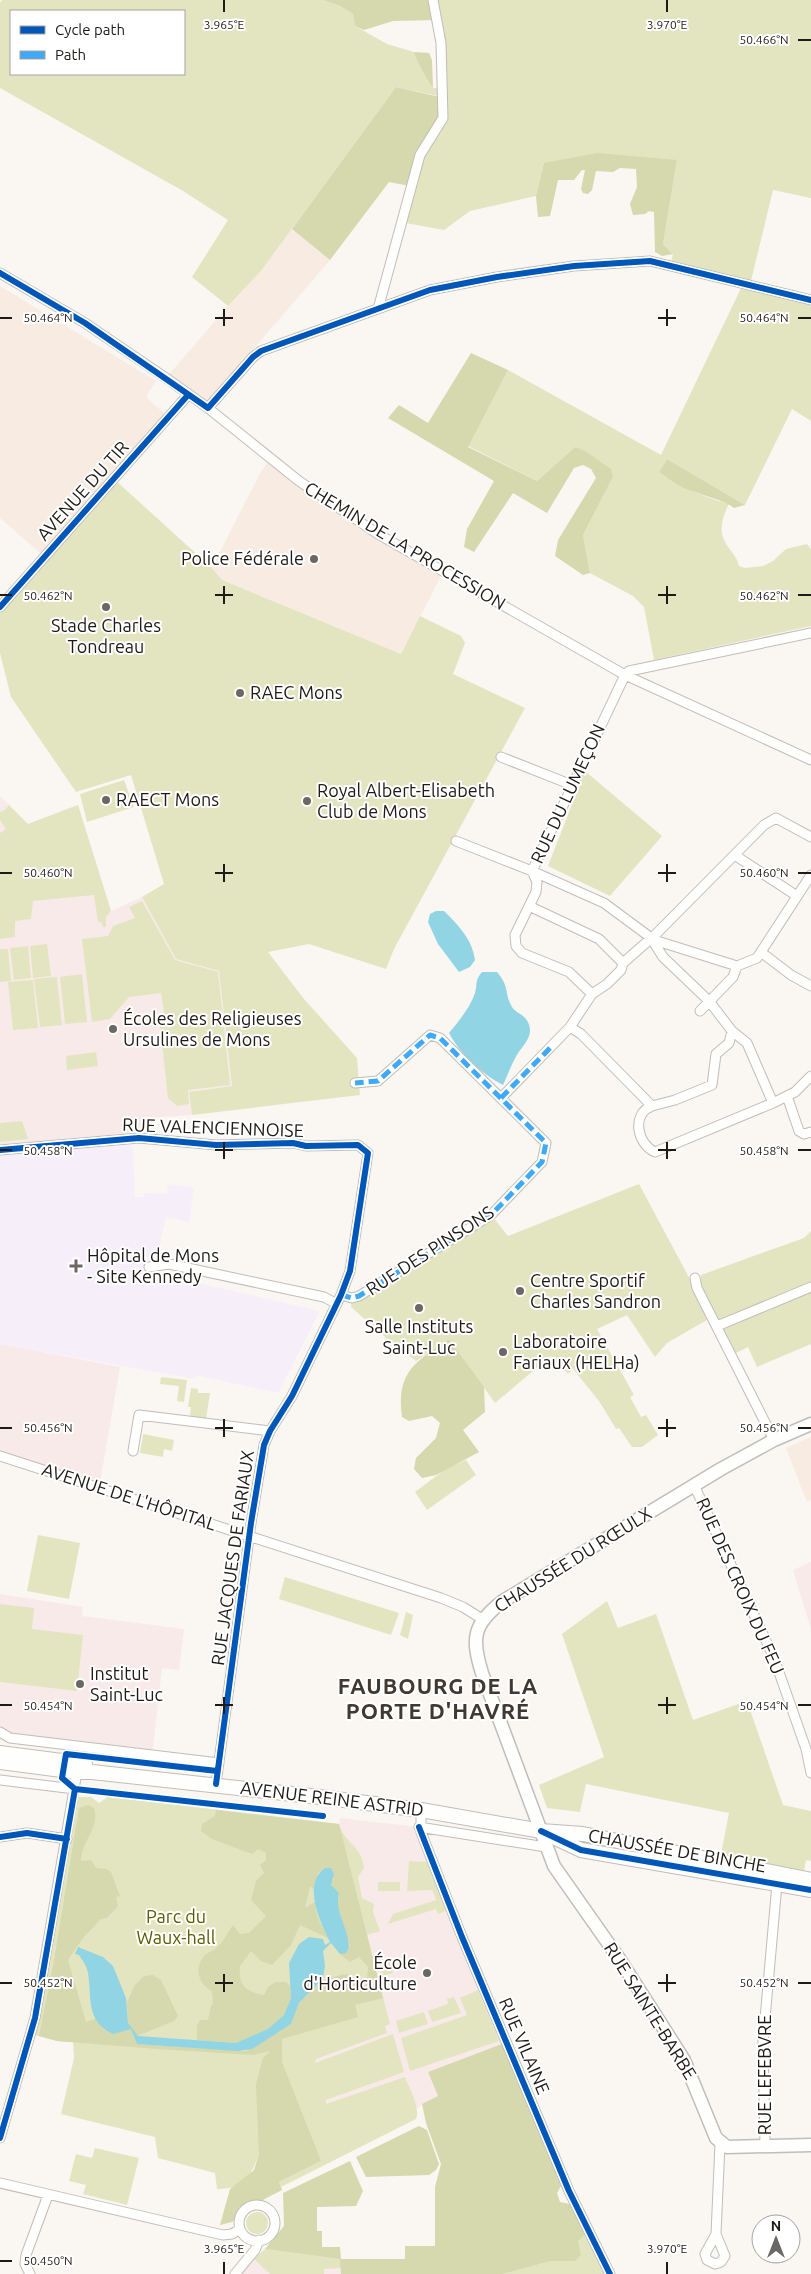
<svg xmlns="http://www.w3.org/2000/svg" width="811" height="2274" font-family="Ubuntu,sans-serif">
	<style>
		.built { fill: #f7ebe2 }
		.education { fill: #f8eae8 }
		.medical { fill: #f6eff9 }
		.green { fill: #e3e5c1; fill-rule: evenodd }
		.forest { fill: #d6d8ad }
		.water { fill: #91d4e3 }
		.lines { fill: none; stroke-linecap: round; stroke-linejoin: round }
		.street-casing { stroke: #c1bdba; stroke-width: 11 }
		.secondary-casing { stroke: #c1bdba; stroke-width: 15 }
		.primary-casing { stroke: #c1bdba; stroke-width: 16 }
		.street { stroke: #fefefd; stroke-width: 9 }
		.secondary { stroke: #fefefd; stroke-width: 12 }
		.primary { stroke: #fefefd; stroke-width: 14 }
		.quiet { stroke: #3fa9f5; stroke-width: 5; stroke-dasharray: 10 5; stroke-linecap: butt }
		.cycleway-casing { stroke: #fff; stroke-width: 9 }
		.cycleway { stroke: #0057b8; stroke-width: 6 }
		.ticks { fill: none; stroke: #1e1a17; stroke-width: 2 }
		.poi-dot { fill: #6b6764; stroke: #fff; stroke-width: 2 }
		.labels { text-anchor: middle; stroke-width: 4; stroke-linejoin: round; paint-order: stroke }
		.street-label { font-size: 18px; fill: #1e1a17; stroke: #fff }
		.poi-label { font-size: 18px; fill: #1e1a17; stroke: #fff; text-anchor: start }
		.park-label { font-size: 18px; fill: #595c00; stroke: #fff }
		.district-label { font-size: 22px; font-weight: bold; letter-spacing: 1px; fill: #403831; stroke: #fff }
		.ticks-label { font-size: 12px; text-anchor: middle; fill: #1e1a17; stroke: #fff; stroke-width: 4; stroke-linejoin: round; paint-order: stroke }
	</style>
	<rect width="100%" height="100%" fill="#faf6f2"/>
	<path class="built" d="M292 229 330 260 251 352 253 357 208 408 166 378 228 306 261 271Z
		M0 286 156 381 146 397 168 417 45 557 0 518Z
		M271 458 299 481 443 572 401 654 222 580 212 568 260 473Z
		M811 1437V1500L807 1502 786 1448Z"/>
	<path class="education" d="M0 796 28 824 78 805 111 911 142 897 176 959 219 971 232 1086 189 1092 192 1115 148 1118 147 1138 0 1150Z
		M0 1344 120 1367 99 1488 0 1456Z
		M811 1562V1629L793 1570Z
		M0 1594 83 1607 82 1616 184 1629 179 1670 162 1668 152 1755 0 1732Z
		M340 1818 419 1827 507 2042 428 2072 438 2096 321 2161 282 2062 383 1998 339 1824Z
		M249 2258 341 2259V2274H235Z"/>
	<path class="medical" d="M127 1138 133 1150 135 1197H143L144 1193 167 1194 168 1184 194 1188 189 1222 166 1217 155 1265 150 1267 167 1276 320 1311 278 1393 196 1375 195 1379 0 1344V1150Z"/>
	<path class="green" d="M2 0H323L340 6 353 14 355 26 387 44 414 52C416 59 420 62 423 68 426 75 428 81 433 88H442L433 0H811V198L773 190 750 285 811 300V421L792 409 745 505 667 459 659 472C681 487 703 497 729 504 723 515 718 530 725 542 730 551 737 556 739 566L745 568 763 566 773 561 786 549 807 544 811 549V626L654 660 644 607 633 596 590 573 583 535 613 477 575 447 537 481 468 446 508 370 661 455 743 284 670 266 673 254 663 244 677 160 544 163 536 196 470 211 444 230 400 222 443 97 396 87 261 271 228 306 192 277 228 220 183 191 0 88V3ZM11 11H184V74H11Z
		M114 479 212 568 222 580 401 654 420 616 461 636 465 643 453 674 525 708 394 949 386 969 309 944 268 952 304 999 357 1058 360 1095 192 1115 189 1092 232 1086 219 971 176 959 142 897 164 884 131 775 76 792 11 697 0 653V607Z
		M585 771 662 836 610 896 548 866Z
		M124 780 134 807 87 822 80 794Z
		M9 805 28 824 78 805 111 911 106 917V927H103L101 922H98L94 895 33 901 31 919 15 921V937L0 939V833L6 829 0 820V812L5 810Z
		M142 901 175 960 218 972 230 1085 188 1090 189 1104 177 1106 168 1098 160 1025 161 1020 165 1019 161 993 129 997 110 1019 92 1022 82 939 108 936 113 926 135 918 129 907Z
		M47 944 51 976 33 978 30 946Z
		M28 946 31 978 14 980 10 948Z
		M0 949H8L11 981 0 982Z
		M82 974 87 1022 65 1024 60 977Z
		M57 977 62 1025 40 1027 34 979Z
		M33 980 38 1028 13 1030 8 982Z
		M96 1052 98 1066 67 1070 66 1056Z
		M22 1121 28 1139 0 1142V1123Z
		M639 1184 692 1283 712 1317 667 1343 655 1357 627 1315 597 1329 634 1395 630 1397 641 1417 646 1415 658 1435 642 1447H632L619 1428 616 1429 599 1401 573 1369 568 1374 551 1356 495 1403 449 1339 416 1361 384 1336 351 1307 352 1298 488 1211 508 1236Z
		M811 1231V1344L757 1367 748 1347 736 1353 700 1286 701 1275 804 1238Z
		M161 1377 187 1380 184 1402 177 1401 179 1386 160 1384Z
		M191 1388 198 1389V1393H210L206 1419 190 1417 191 1407H188Z
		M143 1434 174 1440 172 1451 164 1449 163 1457 140 1453Z
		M466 1460 476 1475 427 1510 415 1492 447 1468Z
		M38 1535 80 1543 69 1599 27 1591Z
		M285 1577 399 1613 391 1635 279 1599Z
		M607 1601 618 1628 656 1614 693 1720 747 1701 783 1805 811 1811V1861L806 1860 804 1871 721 1854 729 1813 586 1784 580 1812 547 1808 539 1785 604 1757 562 1634Z
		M0 1604 34 1608 32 1629 83 1635 77 1691 0 1682Z
		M406 1612 413 1615 408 1639 400 1635Z
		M74 1797H91L99 1803 108 1797 339 1824C344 1843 362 1846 364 1868L358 1877 362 1898 374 1904 373 1912 380 1931 367 1935 390 2024 385 2026 387 2033 316 2059 315 2063 393 2034 404 2072 326 2100V2104L405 2077C409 2088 421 2108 416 2119L281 2187 279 2182 321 2161 259 2154C251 2176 243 2189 217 2189L215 2173 158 2158 155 2137 61 2114 74 2058 73 2042 57 2041 31 2034Z
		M409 1861 428 1862 446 1911 438 1914 436 1909 388 1924 393 1914 436 1900 432 1890 407 1891Z
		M378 1882H400V1891H378Z
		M388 1957 393 1973 381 1977V1964Z
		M478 1990 499 2041 410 2071 401 2038 467 2015 460 1998Z
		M454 1997 461 2013 432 2022 428 2011 448 2004 447 1999Z
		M424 2012 428 2024 399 2033 396 2021Z
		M95 2148 139 2158 127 2205 83 2194 86 2185 69 2181 76 2154 92 2158Z
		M246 2223a11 11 0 1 1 22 0a11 11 0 1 1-22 0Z
		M588 2232 610 2274H503L551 2261H575L577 2241Z
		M265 2249 341 2259V2268L324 2269V2274H270L254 2259Z"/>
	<path class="forest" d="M323 0H433L437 20 393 21 364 30 355 26 353 14 340 6Z
		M414 52 429 53 432 60 433 88C428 81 416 60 414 52Z
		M396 87 444 98V111L426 142 410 186 389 182 330 260 292 229Z
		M597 153 677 160 663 244 673 254 662 256 655 252 654 212 649 211 645 214 633 215 630 204 637 187 636 169 620 168 613 172 596 171 592 190 588 194 583 193 581 189 585 170H582L574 180H558L550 216 538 217 536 196 544 163Z
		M471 353 508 370 468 447 537 481 575 447 585 451 611 469 613 477 583 535 590 573 583 575 555 556 558 540 596 478 591 469 583 465 574 468 547 513 513 493 474 552 464 547 467 529 494 481 388 418 399 405 428 423Z
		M667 459 745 505 734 508C727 501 694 493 682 487 674 483 667 477 659 472Z
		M449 1339 484 1387 485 1412 463 1430 479 1452 436 1475 422 1478 414 1469 416 1458 436 1438 440 1423 432 1416 409 1421 402 1417C396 1372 415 1362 449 1339Z
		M88 1805 94 1808C100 1829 82 1839 81 1861L91 1860 96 1868 106 1869 111 1872 120 1896 116 1897 118 1906 107 1918 101 1919 83 1938 68 1960 86 2022 97 2018 104 2030 131 2029 137 2044 246 2051 291 2024 299 2003 318 1985 320 1991 328 1979 344 1974 350 1975 366 1993 368 1967 359 1957 350 1962 340 1954 348 1951 350 1946C345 1927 335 1912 339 1893L332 1887 331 1883 334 1879 325 1868 318 1873 315 1890 310 1886 305 1908 316 1901C314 1914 322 1926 328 1938L300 1925 291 1945 272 1965 261 1961 251 1951 240 1966C238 1986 246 1992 264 1995L268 1987 275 1982H286L290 1986 291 1998 284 2015 268 2029 236 2043 197 2040V2026L200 2020H207C211 2015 209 2008 213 2003L212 1991C198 1984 193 1967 206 1954 209 1952 213 1951 216 1948 223 1943 228 1932 233 1925L240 1934 249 1933 266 1916 251 1900 256 1881 264 1873 260 1865 266 1860V1853L258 1849 252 1854 212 1839 201 1831 202 1824 215 1816 216 1810 339 1824 383 1998 355 2005 358 2017 282 2039V2062L321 2161 279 2182 282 2190 247 2208 232 2222 220 2225 230 2189 254 2170 259 2154 256 2084 263 2058 270 2051 254 2055 157 2049 57 2041 39 2036 54 1960 79 1808Z
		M153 1975 161 1980 178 2016 174 2021 137 2036 128 2023 127 2002 135 1985 144 1976Z
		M507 2042 564 2181 557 2193 560 2202 575 2205 588 2232 578 2241 581 2255 575 2261H551L503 2274H341L340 2259 265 2249 284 2226 283 2193 350 2161 363 2191 356 2206 317 2207V2231H322V2247H340L341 2259H405V2246H435V2187L441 2164 426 2123 422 2104 438 2096 428 2072Z
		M419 2126 427 2130 439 2164 436 2170 429 2175 366 2177 356 2157Z"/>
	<path class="water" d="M436 911H444C459 926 472 939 475 960L470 967 459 972 438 944 428 922 430 914Z
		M482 972H497C510 987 504 993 512 1007 515 1012 522 1014 526 1019 536 1033 525 1043 518 1053 512 1063 508 1074 503 1085 482 1074 460 1054 449 1033 458 1022 470 1008 475 993 478 983 474 982 482 972Z
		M325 1868H331L334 1874 331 1885 339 1893C334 1913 349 1928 349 1948L346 1953 340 1954 331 1943 323 1951 325 1966 323 1979 299 2003 291 2024 252 2049 238 2051 137 2044 131 2029 113 2034C85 2021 92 1997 88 1973 87 1966 82 1960 79 1955L75 1954 78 1947 103 1957 113 1966 126 1998 128 2023 138 2036 236 2043 268 2029 284 2015 291 1998 289 1963 299 1944 309 1937 323 1939 325 1945 330 1942C320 1922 302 1884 325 1868Z"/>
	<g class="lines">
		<defs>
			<path id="street" d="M0 273 85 323 166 378 208 408 299 481 378 534 625 675 811 760
				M378 309 420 155 443 118 441 43 433 0
				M208 408 253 357 261 351 430 290 497 277 574 266 650 261 811 300
				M0 607 188 395
				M811 633 629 671 625 675 532 871 604 903 654 940 737 966 757 958 811 875
				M501 757 572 785
				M456 841 532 871 537 882 536 892 515 935 516 946 522 953 569 972 592 994
				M736 856 797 896
				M529 906 599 939 623 963
				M761 952 791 975 811 986
				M700 1011 733 977 737 966
				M570 1027 581 1034 652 1106 675 1100 712 1085 716 1054 729 1043 732 1031 709 1001 663 957 651 938
				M732 1031 747 1043 773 1103
				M787 1096 799 1131 804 1134 811 1132
				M501 1098 570 1027 592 994 607 984 621 970 623 963 656 934 764 825 776 818 811 837
				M652 1106C631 1114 637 1144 655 1152L773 1103 795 1092 811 1076
				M0 1150 139 1138 216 1145 293 1143 306 1146 358 1145 368 1153 350 1271 341 1295 292 1396 270 1431 264 1445 251 1523 216 1784
				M149 1267 169 1264 324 1297 337 1304
				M695 1278 697 1288 774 1440
				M341 1295 352 1298 359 1296 491 1215 542 1162 546 1143 440 1038 430 1035 378 1081 355 1083
				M717 1326 811 1287
				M133 1451 139 1415 270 1431
				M0 1456 441 1598 463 1607 482 1619
				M694 1485 774 1658 806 1749 811 1773
				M0 1732 10 1738 219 1763
				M0 1780 75 1789
				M421 1810V1832L462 1937 569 2191 610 2274
				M419 1827 546 1847
				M0 1837 27 1833 67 1839
				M0 2138 35 2018 77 1772
				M765 2146 763 2041 777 1884
				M0 2183 223 2235 232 2234 240 2229
				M239 2223a18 18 0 1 1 36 0a18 18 0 1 1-36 0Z
				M716 2234 720 2144
				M716 2234 725 2256 721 2262 715 2264 707 2260 705 2254Z
				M30 2274 25 2264 26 2255 48 2195
				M235 2274 255 2250 259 2240"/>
			<path id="secondary" d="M811 1424 774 1440 721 1469 503 1601C473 1624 471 1638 482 1673L554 1866 620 1960 684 2060 716 2138 727 2147 811 2145"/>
			<path id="primary" d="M0 1753 85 1764
				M0 1762 77 1772H92L320 1797 421 1810 541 1831 583 1834 811 1880
				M549 1835 581 1850 811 1890"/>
		</defs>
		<use href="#street" class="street-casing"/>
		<use href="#secondary" class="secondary-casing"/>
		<use href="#primary" class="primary-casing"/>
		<use href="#street" class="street"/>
		<use href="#secondary" class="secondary"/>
		<use href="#primary" class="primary"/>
		<path class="quiet" d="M501 1098 551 1047
			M341 1295 352 1298 359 1296 491 1215 542 1162 546 1143 440 1038 430 1035 378 1081 355 1083"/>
		<defs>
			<path id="cycleway" d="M0 273 85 323 208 408 253 357 261 351 430 290 497 277 574 266 650 261 811 300
				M0 607 188 395
				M0 1150 139 1138 216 1145 293 1143 306 1146 358 1145 368 1153 350 1271 341 1295 292 1396 270 1431 264 1445 251 1523 216 1784
				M217 1771 66 1754 62 1778 75 1789 323 1816
				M419 1827 462 1937 569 2191 610 2274
				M541 1831 581 1850 811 1890
				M0 1837 27 1833 67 1839
				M0 2138 35 2018 75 1789"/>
		</defs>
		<use href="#cycleway" class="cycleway-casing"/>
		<use href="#cycleway" class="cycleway"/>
	</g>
	<path class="ticks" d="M224 0V12M667 0V12M798 40H811M224 309V326M667 309V326M0 318H12M215 318H233M658 318H676M798 318H811M224 586V604M667 586V604M0 595H12M215 595H233M658 595H676M798 595H811M224 864V882M667 864V882M0 873H12M215 873H233M658 873H676M798 873H811M224 1142V1159M667 1142V1159M0 1150H12M215 1150H233M658 1150H676M798 1150H811M224 1419V1437M667 1419V1437M0 1428H12M215 1428H233M658 1428H676M798 1428H811M224 1697V1714M667 1697V1714M0 1705H12M215 1705H233M658 1705H676M798 1705H811M224 1974V1992M667 1974V1992M0 1983H12M215 1983H233M658 1983H676M798 1983H811M0 2261H12M224 2262V2274M667 2262V2274"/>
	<g class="poi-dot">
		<circle cx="314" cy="559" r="5"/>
		<circle cx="106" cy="607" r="5"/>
		<circle cx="240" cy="693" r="5"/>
		<circle cx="106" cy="800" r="5"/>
		<circle cx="307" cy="801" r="5"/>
		<circle cx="113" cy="1029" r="5"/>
		<path d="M73.5 1258.5h5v5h5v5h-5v5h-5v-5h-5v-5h5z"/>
		<circle cx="520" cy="1291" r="5"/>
		<circle cx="419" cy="1308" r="5"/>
		<circle cx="503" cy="1352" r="5"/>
		<circle cx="80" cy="1684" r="5"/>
		<circle cx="427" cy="1973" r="5"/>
	</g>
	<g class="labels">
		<g class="street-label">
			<text transform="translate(83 491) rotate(-48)" y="6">AVENUE DU TIR</text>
			<text transform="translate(405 546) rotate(31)" y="6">CHEMIN DE LA PROCESSION</text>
			<text transform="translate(568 794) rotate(-65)" y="6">RUE DU LUMEÇON</text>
			<text transform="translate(213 1128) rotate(2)" y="6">RUE VALENCIENNOISE</text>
			<text transform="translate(430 1251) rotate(-33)" y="6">RUE DES PINSONS</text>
			<text transform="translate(129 1497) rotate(18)" y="6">AVENUE DE L'HÔPITAL</text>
			<text transform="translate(233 1558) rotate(-82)" y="6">RUE JACQUES DE FARIAUX</text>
			<text transform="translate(573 1560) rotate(-32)" y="6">CHAUSSÉE DU RŒULX</text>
			<text transform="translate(740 1586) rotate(66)" y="6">RUE DES CROIX DU FEU</text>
			<text transform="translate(332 1799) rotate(7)" y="6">AVENUE REINE ASTRID</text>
			<text transform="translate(677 1851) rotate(10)" y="6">CHAUSSÉE DE BINCHE</text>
			<text transform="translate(650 2011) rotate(58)" y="6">RUE SAINTE-BARBE</text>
			<text transform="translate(524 2046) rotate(67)" y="6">RUE VILAINE</text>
			<text transform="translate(765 2075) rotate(-90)" y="6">RUE LEFEBVRE</text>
		</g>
		<g class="poi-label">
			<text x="304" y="565" text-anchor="end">Police Fédérale</text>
			<text x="106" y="632" text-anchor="middle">Stade Charles<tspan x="106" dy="21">Tondreau</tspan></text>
			<text x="250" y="699">RAEC Mons</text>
			<text x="317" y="797">Royal Albert-Elisabeth<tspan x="317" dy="21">Club de Mons</tspan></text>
			<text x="116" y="806">RAECT Mons</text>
			<text x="123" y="1025">Écoles des Religieuses<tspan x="123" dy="21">Ursulines de Mons</tspan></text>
			<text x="87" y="1262">Hôpital de Mons<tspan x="87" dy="21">- Site Kennedy</tspan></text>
			<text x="530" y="1287">Centre Sportif<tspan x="530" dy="21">Charles Sandron</tspan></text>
			<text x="419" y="1333" text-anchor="middle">Salle Instituts<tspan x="419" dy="21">Saint-Luc</tspan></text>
			<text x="513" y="1348">Laboratoire<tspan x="513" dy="21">Fariaux (HELHa)</tspan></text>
			<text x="90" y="1680">Institut<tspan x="90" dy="21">Saint-Luc</tspan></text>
			<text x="417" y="1969" text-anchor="end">École<tspan x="417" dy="21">d'Horticulture</tspan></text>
		</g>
		<g class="park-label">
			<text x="176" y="1923">Parc du<tspan x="176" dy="21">Waux-hall</tspan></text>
		</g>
		<g class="district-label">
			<text x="438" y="1694">FAUBOURG DE LA<tspan x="438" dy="25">PORTE D'HAVRÉ</tspan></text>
		</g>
	</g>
	<g class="ticks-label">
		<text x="224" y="29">3.965°E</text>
		<text x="667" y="29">3.970°E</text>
		<text x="764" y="44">50.466°N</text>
		<text x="48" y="322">50.464°N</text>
		<text x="764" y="322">50.464°N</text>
		<text x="48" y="600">50.462°N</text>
		<text x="764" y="600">50.462°N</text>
		<text x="48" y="877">50.460°N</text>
		<text x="764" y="877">50.460°N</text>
		<text x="48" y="1155">50.458°N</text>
		<text x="764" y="1155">50.458°N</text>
		<text x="48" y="1432">50.456°N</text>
		<text x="764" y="1432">50.456°N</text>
		<text x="48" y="1710">50.454°N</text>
		<text x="764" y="1710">50.454°N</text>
		<text x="48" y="1987">50.452°N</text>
		<text x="764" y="1987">50.452°N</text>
		<text x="224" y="2253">3.965°E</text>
		<text x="667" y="2253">3.970°E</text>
		<text x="48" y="2265">50.450°N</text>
	</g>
	<rect x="10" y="10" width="175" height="65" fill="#ffffff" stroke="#a5a3a2"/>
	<rect x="20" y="26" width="25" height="8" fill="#0057b8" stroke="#a5a3a2"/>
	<text x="55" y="35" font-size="15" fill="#1e1a17">Cycle path</text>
	<rect x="20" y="51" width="25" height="8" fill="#3fa9f5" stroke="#a5a3a2"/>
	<text x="55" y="60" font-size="15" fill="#1e1a17">Path</text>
	<g transform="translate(776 2239)"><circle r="24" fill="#ffffff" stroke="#a5a3a2"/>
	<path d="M0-4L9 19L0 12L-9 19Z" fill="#6b6764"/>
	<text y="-8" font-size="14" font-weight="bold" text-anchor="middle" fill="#1e1a17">N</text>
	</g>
</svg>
